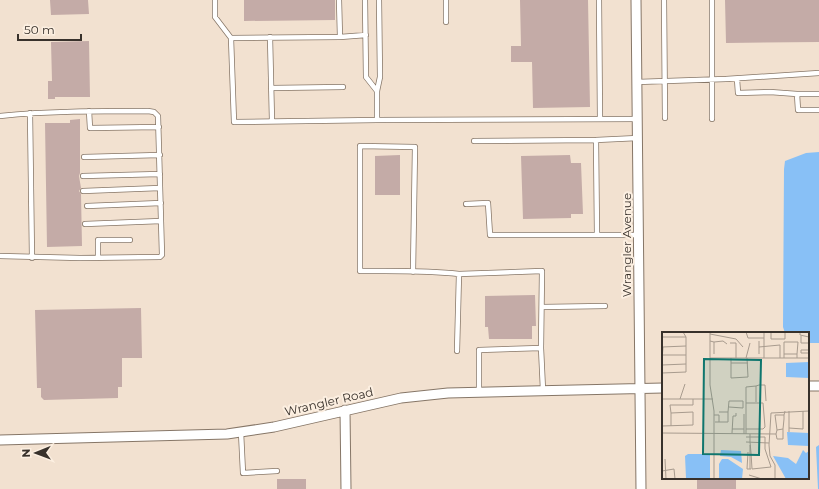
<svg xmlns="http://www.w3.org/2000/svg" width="819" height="489" font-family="Montserrat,sans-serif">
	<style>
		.water { fill: #88c0f6 }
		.building { fill: #c4aba7 }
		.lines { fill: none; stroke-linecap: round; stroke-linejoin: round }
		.lane-casing { stroke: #867667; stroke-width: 6 }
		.street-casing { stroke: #867667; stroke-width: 11 }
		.lane { stroke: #fff; stroke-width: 4.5 }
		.street { stroke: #fff; stroke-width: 9 }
		.labels { text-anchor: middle; stroke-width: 4; stroke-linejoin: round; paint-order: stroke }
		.street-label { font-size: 12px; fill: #38312b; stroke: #fcefe1 }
		.inset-road { fill: none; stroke: #a89b8e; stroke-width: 1 }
		.view { fill: #0f766e; fill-opacity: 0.15; stroke: #0f766e; stroke-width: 2 }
		.inset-edge { fill: none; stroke: #38312b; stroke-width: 2 }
	</style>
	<rect width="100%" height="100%" fill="#f2e1d0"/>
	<path class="water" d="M819 152V343H808V333H785L783 327 784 169 785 161 806 153Z
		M819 445V489H818L816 447Z"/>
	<path class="building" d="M50 0H88L89 14 51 15Z
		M244 0H335V20L244 21Z
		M520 0H588L590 107 533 108 532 62H511V46H521Z
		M725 0H819V42L726 43Z
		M89 41 90 97H55V99H48V81H52L51 42Z
		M80 119V173L79 176 81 188 79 191 81 194 82 246 47 247 45 123H70V120Z
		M400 155V195H375V156Z
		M570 155 571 163H581L583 214H571V218L523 219 521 156Z
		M535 295 536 326H532V339H489L488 327H485V296Z
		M141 308 142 358H122V387H118V398L44 400 41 397V388H37L35 310Z
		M697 478H736V489H697Z
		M277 479H306V489H277Z"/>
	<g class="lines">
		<defs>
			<path id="lane" d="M215 0V17L231 38 340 37 366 35
				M339 0 340 37
				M365 0 366 77 377 91
				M379 0 380 77 377 91V120L638 119
				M446 0V22
				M599 0 600 119
				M664 0 665 118
				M712 0V119
				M270 37 272 121
				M231 38 234 122 377 120
				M737 79 738 93 770 92 797 94H819
				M637 82 726 79 819 73
				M272 88 343 87
				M797 94 798 110H819
				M89 111 90 128 159 127
				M30 113 32 258
				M0 116C49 111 98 111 148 111L154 112 158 116 162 255 160 257 80 258 0 256
				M474 141 596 140
				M84 157 160 155
				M83 176 160 174
				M83 191 160 188
				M466 204 488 203 490 235H639
				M87 206 161 203
				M85 224 161 221
				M597 235 596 140 638 138
				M98 258V240H130
				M413 272 415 147 360 146V271C393 271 426 270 459 274
				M542 307 605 306
				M457 351 459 274 542 271 541 348
				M479 392V350L541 348 543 390
				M241 432 243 473 277 471"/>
			<path id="street" d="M636 0 641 489
				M808 386H819
				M345 410 346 489
				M0 440 227 434 274 427 401 398 448 393 663 388"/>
		</defs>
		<use href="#lane" class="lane-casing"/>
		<use href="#street" class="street-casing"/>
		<use href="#lane" class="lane"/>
		<use href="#street" class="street"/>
	</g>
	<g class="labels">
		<g class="street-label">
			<text transform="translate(627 245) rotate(-90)" y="4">Wrangler Avenue</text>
			<text transform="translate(329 402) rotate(-13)" y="4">Wrangler Road</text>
		</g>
	</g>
	<g transform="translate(662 332)">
		<rect width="147" height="147" fill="#f2e1d0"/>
		<path d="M147 30V46L124 45V31ZM125 100 147 101V114L126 113ZM59 118 79 119 80 131 69 125 58 124ZM141 118 144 121 147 119V147H124L111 124 126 126 134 132ZM26 122H48V147L24 146 23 124ZM60 127H66L81 137 80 147H57V132Z" fill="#88c0f6"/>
		<path class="inset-road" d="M48 0V53L52 79V147M84 0 86 6H102M102 0V26M109 0V7H123V0M138 0V3L147 5M48 2 74 7 81 15M139 4V11H147M0 5H24M48 9 52 10V22M97 9V22M52 10 61 9 65 12M68 11H74V26M0 15 24 14M97 15 118 13V26M147 18H139V21H147M122 22V10H136L135 22M0 23H24M48 26H147M69 26V46L86 45 85 26M84 26 88 11M122 26V22H135V26M0 28 1 15M69 31H86M0 33 24 32M0 41 24 40V5L21 0M0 67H51M18 67 23 52M94 70V54L97 53H103L104 69M84 71V55L94 54M127 79V96M57 80H66V90H57M66 80 67 69H81V76L67 75M9 81 8 73H31V67M109 81 107 113 108 124 113 133V147M109 81 147 79M52 83H57V90H53M122 83H113L115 98 121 97 122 87V83L123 79M0 94 31 93V80L9 81V94M70 97H82V102M82 97V82M127 100V96L141 97V79M0 101 114 102 115 98M70 101 71 84H74V81M84 102V71H101L103 95 101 97H84M114 102 115 107H121V97M84 105H103V117L109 135 90 137 89 121 88 110V102M84 110 107 111M86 120 85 137H89M3 127 4 147M88 137V113M0 139 12 137 13 147M87 143 100 147"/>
		<path class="view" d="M42 27 99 28 97 123 41 122Z"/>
		<rect width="147" height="147" class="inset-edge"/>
	</g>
	<g transform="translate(36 453) rotate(269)" stroke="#fcefe1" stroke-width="3" paint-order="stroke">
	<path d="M0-3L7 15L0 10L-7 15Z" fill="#38312b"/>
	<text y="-6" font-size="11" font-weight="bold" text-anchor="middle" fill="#38312b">N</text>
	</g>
	<path d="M18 34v6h63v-6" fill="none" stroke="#38312b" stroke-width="2"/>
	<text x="24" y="34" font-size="12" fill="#38312b" stroke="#fcefe1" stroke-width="3" paint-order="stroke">50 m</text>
</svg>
